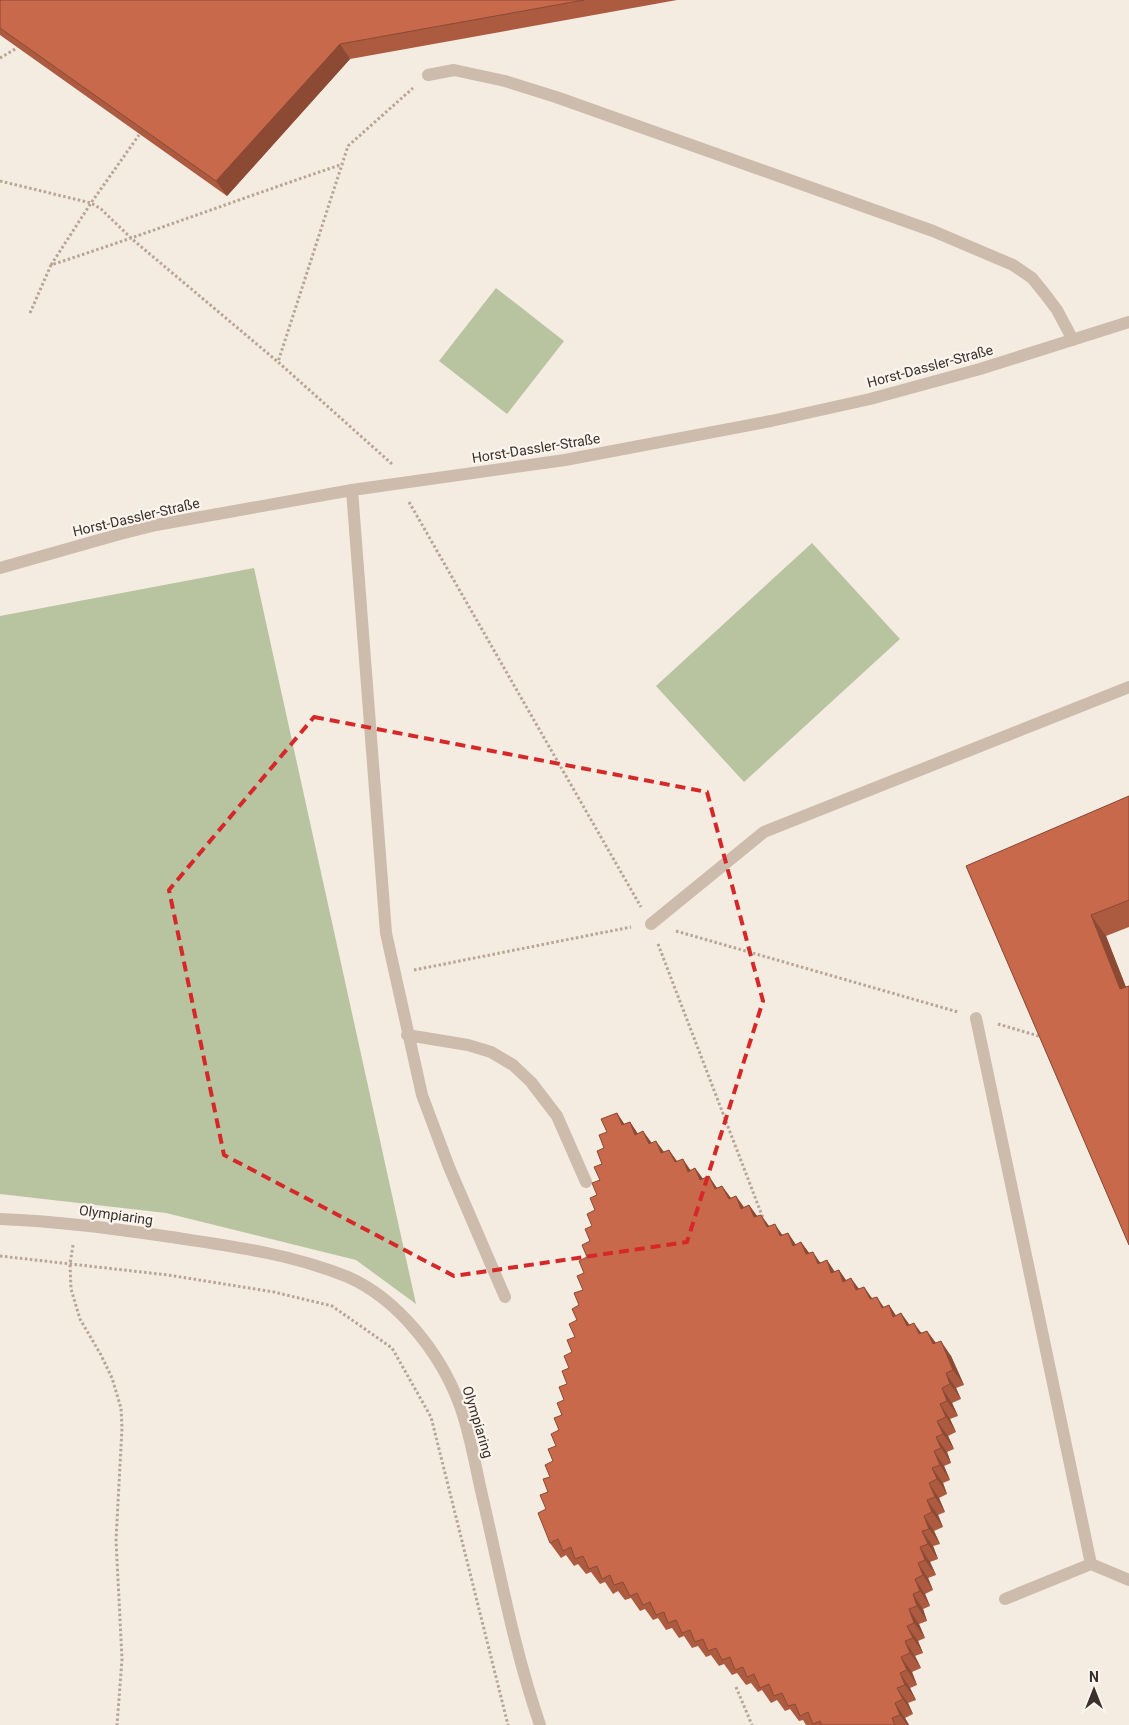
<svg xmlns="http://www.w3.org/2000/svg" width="1129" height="1725" font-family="Roboto,sans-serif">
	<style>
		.green { fill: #b8c4a0 }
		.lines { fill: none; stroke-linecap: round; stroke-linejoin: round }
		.path { stroke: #b9a596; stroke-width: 3; stroke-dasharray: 2.5 2.5; stroke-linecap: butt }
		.minor { stroke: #cdbbac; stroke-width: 12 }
		.wall { fill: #ac5a40 }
		.shaded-wall { fill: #8c4a34 }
		.building { fill: #c8694b; stroke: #8c4a34 }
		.marked { fill: none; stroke: #d62828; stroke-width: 4; stroke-dasharray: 10 6; stroke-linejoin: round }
		.labels { text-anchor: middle; stroke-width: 4.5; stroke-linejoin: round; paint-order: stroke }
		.street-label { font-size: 14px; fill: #3b302b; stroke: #fbf5ee }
	</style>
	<rect width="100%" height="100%" fill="#f4ebe1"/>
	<path class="green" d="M496 288 564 341 507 414 439 361Z
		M812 543 900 639 744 782 656 686Z
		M254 568 416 1304 356 1260 166 1213 0 1194V616Z"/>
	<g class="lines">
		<path class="path" d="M0 58 17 48
			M0 181 91 203 101 209 132 239 278 362
			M51 265 91 203 139 135
			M30 313 51 265C149 233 245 197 343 164
			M392 464 278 362 348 146 413 88
			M409 502 641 907
			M676 931 958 1012
			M658 944 763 1218
			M414 970 631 927
			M998 1024 1042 1037
			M73 1245 70 1264 71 1289 80 1319 101 1355 112 1378 121 1408 122 1428 116 1540 122 1659 117 1725
			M0 1256 168 1275 274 1292 332 1306 392 1348 431 1417 508 1725
			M736 1687 752 1725"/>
		<path class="minor" d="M428 75 454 70 505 81 556 97 933 231 1013 265 1032 278 1045 294 1057 310 1073 340
			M352 490 386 933 422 1095 449 1167 505 1297
			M0 568 120 534 156 525 352 490 565 460 771 421 870 399 980 369 1129 322
			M651 924 764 832 1129 687
			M976 1018 1091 1564 1129 1580
			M407 1035 468 1045 491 1052 513 1065 531 1082 557 1116 586 1182
			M0 1219C58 1221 114 1229 171 1237 231 1246 292 1254 348 1277 398 1299 440 1353 459 1403 470 1432 475 1465 482 1495 500 1572 514 1650 540 1725
			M1005 1599 1091 1564"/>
	</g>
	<path class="wall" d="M0 0H677L350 59 227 196 0 35Z
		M1129 796V927L1106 936 1126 987 1129 1245 966 866Z
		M617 1113 624 1124 630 1122 638 1134 643 1131 651 1143 664 1152 669 1150 677 1161 691 1170 695 1168 703 1179 717 1188 722 1186 731 1198 736 1196 744 1207 749 1205 757 1216 769 1226 783 1235 788 1233 796 1245 801 1242 809 1253 821 1263 827 1260 834 1272 839 1270 846 1280 859 1289 864 1287 872 1298 884 1307 889 1305 896 1316 901 1313 909 1325 922 1333 927 1331 936 1343 951 1356 964 1385 956 1388 961 1399 952 1403 958 1416 950 1419 956 1432 948 1436 954 1449 947 1452 951 1463 944 1466 950 1480 943 1483 947 1494 939 1498 945 1512 938 1515 943 1527 934 1531 940 1544 933 1546 938 1559 930 1562 936 1575 928 1578 933 1590 925 1594 930 1606 923 1609 927 1621 919 1624 925 1638 918 1641 923 1653 915 1656 921 1668 912 1672 917 1685 910 1688 916 1700 908 1703 913 1714 905 1718 909 1725H806L803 1720 799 1721 790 1709 785 1711 777 1700 771 1703 762 1690 758 1692 751 1683 746 1685 737 1673 732 1675 724 1664 719 1666 711 1655 706 1657 698 1646 692 1648 684 1636 679 1638 672 1628 666 1630 658 1618 653 1620 645 1609 640 1611 631 1598 625 1600 618 1591 613 1594 605 1582 600 1584 591 1572 586 1574 578 1564 574 1566 566 1555 561 1558 550 1543 546 1509 548 1492 567 1384 569 1368 572 1352 579 1305 583 1290 584 1273 595 1210 607 1132Z"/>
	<path class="shaded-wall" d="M340 44 350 59 227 196 216 181Z
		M1091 915 1106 936 1129 995 1120 989Z
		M617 1113 627 1128 622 1125Z
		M630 1122 640 1137 635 1135Z
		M643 1131 654 1146 649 1144Z
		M656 1141 667 1156 661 1153Z
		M669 1150 679 1165 675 1162Z
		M683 1159 693 1174 688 1172Z
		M695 1168 706 1183 700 1180Z
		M709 1176 719 1191 715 1189Z
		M722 1186 733 1201 729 1199Z
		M736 1196 746 1211 741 1209Z
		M749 1205 760 1220 754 1217Z
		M761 1215 772 1230 767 1227Z
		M775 1224 785 1239 780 1236Z
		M788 1233 798 1248 793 1246Z
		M801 1242 812 1257 806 1254Z
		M813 1252 823 1267 818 1264Z
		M827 1260 837 1275 831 1273Z
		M839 1270 849 1285 843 1282Z
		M851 1278 862 1293 856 1290Z
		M864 1287 874 1302 870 1299Z
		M877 1297 887 1312 882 1308Z
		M889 1305 899 1320 893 1317Z
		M901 1313 912 1328 907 1326Z
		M914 1323 925 1338 919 1334Z
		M927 1331 938 1346 933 1344Z
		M941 1341 951 1356 964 1385 953 1370Z
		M946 1373 956 1388 961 1399 950 1384Z
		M942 1388 952 1403 958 1416 947 1401Z
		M940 1404 950 1419 956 1432 946 1417Z
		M937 1421 948 1436 954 1449 943 1434Z
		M936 1437 947 1452 951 1463 941 1448Z
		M934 1451 944 1466 950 1480 940 1465Z
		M932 1468 943 1483 947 1494 937 1479Z
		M929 1483 939 1498 945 1512 935 1497Z
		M927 1500 938 1515 943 1527 932 1512Z
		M924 1516 934 1531 940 1544 929 1529Z
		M922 1531 933 1546 938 1559 928 1544Z
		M920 1547 930 1562 936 1575 925 1560Z
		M918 1563 928 1578 933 1590 923 1575Z
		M915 1579 925 1594 930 1606 920 1591Z
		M913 1594 923 1609 927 1621 917 1606Z
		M909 1609 919 1624 925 1638 914 1623Z
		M907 1626 918 1641 923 1653 913 1638Z
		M905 1641 915 1656 921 1668 910 1653Z
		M901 1657 912 1672 917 1685 907 1670Z
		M900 1673 910 1688 916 1700 905 1685Z
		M897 1688 908 1703 913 1714 903 1699Z
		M895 1703 905 1718 909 1725H907L900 1715Z"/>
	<path class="building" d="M0 0H584L340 44 216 181 0 28Z
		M1129 796V900L1091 915 1120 989 1129 986V1245L966 866Z
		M617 1113 622 1125 630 1122 635 1135 643 1131 649 1144 656 1141 661 1153 669 1150 675 1162 683 1159 688 1172 695 1168 700 1180 709 1176 715 1189 722 1186 729 1199 736 1196 741 1209 749 1205 754 1217 761 1215 767 1227 775 1224 780 1236 788 1233 793 1246 801 1242 806 1254 813 1252 818 1264 827 1260 831 1273 839 1270 843 1282 851 1278 856 1290 864 1287 870 1299 877 1297 882 1308 889 1305 893 1317 901 1313 907 1326 914 1323 919 1334 927 1331 933 1344 941 1341 953 1370 946 1373 950 1384 942 1388 947 1401 940 1404 946 1417 937 1421 943 1434 936 1437 941 1448 934 1451 940 1465 932 1468 937 1479 929 1483 935 1497 927 1500 932 1512 924 1516 929 1529 922 1531 928 1544 920 1547 925 1560 918 1563 923 1575 915 1579 920 1591 913 1594 917 1606 909 1609 914 1623 907 1626 913 1638 905 1641 910 1653 901 1657 907 1670 900 1673 905 1685 897 1688 903 1699 895 1703 900 1715 892 1718 895 1725H822L820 1721 813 1724 808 1712 800 1716 795 1704 788 1706 782 1693 774 1696 769 1684 760 1688 754 1674 747 1677 743 1667 735 1670 730 1657 722 1660 716 1648 708 1651 703 1639 695 1642 690 1630 682 1633 676 1620 668 1623 664 1612 656 1615 650 1602 643 1605 637 1593 630 1596 623 1582 614 1585 610 1575 602 1579 597 1566 589 1569 583 1556 575 1559 571 1547 563 1551 558 1539 550 1543 538 1513 546 1509 540 1495 548 1492 543 1479 550 1477 545 1465 553 1461 548 1449 556 1446 551 1434 559 1430 554 1418 562 1415 557 1403 564 1400 559 1387 567 1384 562 1371 569 1368 564 1356 572 1352 567 1340 575 1337 569 1324 577 1320 572 1309 579 1305 574 1293 583 1290 577 1276 584 1273 579 1261 587 1257 582 1245 590 1241 585 1229 592 1226 587 1214 595 1210 590 1198 597 1195 592 1183 600 1180 594 1167 602 1164 597 1151 604 1148 599 1135 607 1132 601 1119Z"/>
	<path class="marked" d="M314 717 707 792 763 1001 687 1242 454 1276 224 1155 169 890Z"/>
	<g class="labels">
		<g class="street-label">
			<text transform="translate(930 366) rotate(-15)" y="5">Horst-Dassler-Straße</text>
			<text transform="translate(536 448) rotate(-9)" y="5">Horst-Dassler-Straße</text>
			<text transform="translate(136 517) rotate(-13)" y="5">Horst-Dassler-Straße</text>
			<text transform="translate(116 1215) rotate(8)" y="5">Olympiaring</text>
			<text transform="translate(478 1422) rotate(73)" y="5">Olympiaring</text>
		</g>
	</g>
	<g transform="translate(1094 1690)" stroke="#fbf5ee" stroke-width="4" paint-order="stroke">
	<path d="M0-4L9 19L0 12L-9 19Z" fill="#3b302b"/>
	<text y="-8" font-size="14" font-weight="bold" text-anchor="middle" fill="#3b302b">N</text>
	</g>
</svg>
